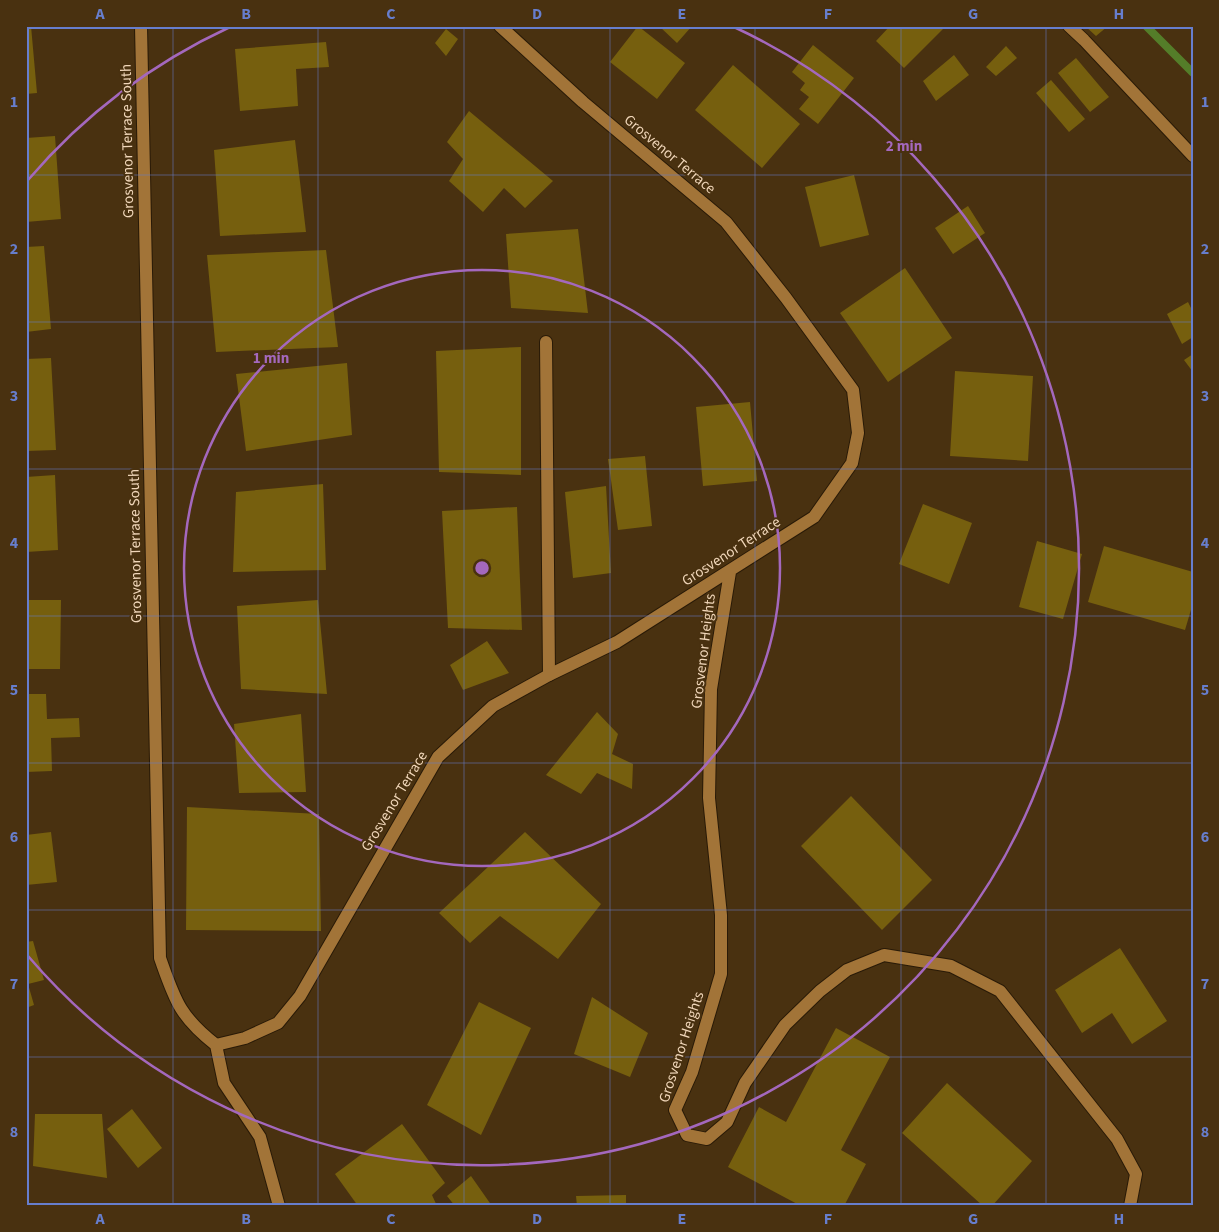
<svg xmlns="http://www.w3.org/2000/svg" width="1219" height="1232" font-family="'Source Sans 3',sans-serif">
	<style>
		.lines { fill: none; stroke-linecap: round; stroke-linejoin: round }
		.stream { stroke: #547d29; stroke-width: 8 }
		.building { fill: #765f0e }
		.lane-casing { stroke: #291a07; stroke-width: 14 }
		.street-casing { stroke: #291a07; stroke-width: 14 }
		.lane { stroke: #a27438; stroke-width: 12 }
		.street { stroke: #a27438; stroke-width: 12 }
		.grid { fill: none; stroke: #677ecd; stroke-width: 1; stroke-opacity: 0.55 }
		.ring { fill: none; stroke: #a468bd; stroke-width: 2.5 }
		.labels { text-anchor: middle; stroke-width: 4; stroke-linejoin: round; paint-order: stroke }
		.street-label { font-size: 15px; fill: #f0d6b9; stroke: #493110 }
		.centre { fill: #a468bd; stroke: #493110; stroke-width: 2.5 }
		.ring-label { font-size: 15px; text-anchor: middle; font-weight: bold; fill: #a468bd; stroke: #493110; stroke-width: 4; stroke-linejoin: round; paint-order: stroke }
		.neatline { fill: none; stroke: #677ecd; stroke-width: 2 }
		.grid-label { font-size: 16px; text-anchor: middle; font-weight: bold; fill: #677ecd }
	</style>
	<rect width="100%" height="100%" fill="#493110"/>
	<g class="lines">
		<path class="stream" d="M1146 26 1193 73"/>
	</g>
	<path class="building" d="M26 26H31L37 93 26 94Z
		M638 26 685 63 657 99 610 62Z
		M659 26H692L677 43Z
		M890 26H946L904 68 876 41Z
		M1085 26H1108L1096 36Z
		M446 29 458 39 446 56 435 43Z
		M326 42 329 67 296 69 298 106 240 111 235 49Z
		M813 45 854 78 818 124 799 109 809 97 800 90 805 83 792 72Z
		M1006 46 1017 58 996 76 986 67Z
		M954 55 969 75 936 101 923 81Z
		M1076 58 1109 97 1090 112 1058 73Z
		M733 65 800 124 762 168 695 110Z
		M1051 80 1085 119 1069 132 1036 93Z
		M469 111 553 181 525 208 504 188 483 212 449 181 463 159 447 142Z
		M55 136 61 219 26 222V138Z
		M295 140 306 232 220 236 214 150Z
		M854 175 869 235 820 247 805 187Z
		M968 206 985 233 953 254 935 228Z
		M578 229 588 313 511 308 506 234Z
		M44 246 51 329 26 332V247Z
		M326 250 338 347 216 352 207 255Z
		M905 268 952 338 888 382 840 313Z
		M1188 302 1193 312V337L1182 344 1167 314Z
		M521 347V475L439 472 436 351Z
		M1193 354V372L1184 360Z
		M51 358 56 450 26 451V359Z
		M347 363 352 435 246 451 236 374Z
		M955 371 1033 376 1028 461 950 456Z
		M750 402 757 481 703 486 696 407Z
		M645 456 652 526 618 530 608 459Z
		M55 475 58 550 26 552V477Z
		M323 484 326 570 233 572 236 492Z
		M606 486 611 573 573 578 565 492Z
		M923 504 972 523 949 584 899 564Z
		M517 507 522 630 448 628 442 511Z
		M1037 541 1082 554 1063 619 1019 607Z
		M1104 546 1193 572V603L1185 630 1088 602Z
		M26 600H61L60 669H26Z
		M318 600 327 694 241 689 237 606Z
		M487 641 509 673 463 690 450 665Z
		M26 694H46L47 719 79 718 80 737 51 738 52 771 26 772Z
		M597 712 618 734 612 754 633 764 632 789 597 773 581 794 546 775Z
		M301 714 306 792 239 793 234 724Z
		M851 796 932 880 882 930 801 846Z
		M187 807 319 814 321 931 186 930Z
		M51 832 57 882 26 885V835Z
		M525 832 601 904 558 959 500 916 470 943 439 913Z
		M33 941 44 980 28 984 34 1005 26 1008V942Z
		M1120 948 1167 1021 1132 1044 1112 1013 1082 1033 1055 990Z
		M592 997 648 1033 630 1077 574 1054Z
		M479 1002 531 1028 481 1135 427 1105Z
		M836 1028 890 1057 841 1150 866 1164 844 1206H801L728 1167 759 1107 786 1122Z
		M947 1083 1032 1161 992 1206H983L902 1133Z
		M132 1109 162 1148 138 1168 107 1129Z
		M35 1114H102L107 1178 33 1166Z
		M402 1124 445 1183 432 1195 437 1206H358L335 1174Z
		M471 1176 492 1206H455L447 1196Z
		M626 1195V1206H577L576 1196Z"/>
	<g class="lines">
		<defs>
			<path id="lane" d="M546 342 549 675"/>
			<path id="street" d="M141 26 160 958C175 1000 179 1016 216 1045
				M1069 26 1084 40 1193 156
				M730 572 711 689 709 798 721 915V974L692 1072 675 1110 687 1135 707 1139 727 1122 745 1083 785 1025 820 991 847 970 884 955 951 966 1000 991 1117 1139 1136 1174 1130 1206
				M216 1045 245 1038 278 1023 300 996 438 757 493 706 549 675 617 642 814 517 852 463 858 433 853 390 786 298 726 222 583 102 500 26
				M216 1045 224 1083 260 1137 279 1206"/>
		</defs>
		<use href="#lane" class="lane-casing"/>
		<use href="#street" class="street-casing"/>
		<use href="#lane" class="lane"/>
		<use href="#street" class="street"/>
	</g>
	<path class="grid" d="M173 26V1206M318 26V1206M464 26V1206M610 26V1206M755 26V1206M901 26V1206M1046 26V1206M26 175H1193M26 322H1193M26 469H1193M26 616H1193M26 763H1193M26 910H1193M26 1057H1193"/>
	<g class="ring">
		<circle cx="482" cy="568" r="298"/>
		<path d="M28 180A597 597 0 0 1 230 27M734 27A597 597 0 1 1 28 956"/>
	</g>
	<g class="labels">
		<g class="street-label">
			<text transform="translate(127 141) rotate(-91)" y="5">Grosvenor Terrace South</text>
			<text transform="translate(670 154) rotate(40)" y="5">Grosvenor Terrace</text>
			<text transform="translate(135 546) rotate(-91)" y="5">Grosvenor Terrace South</text>
			<text transform="translate(731 551) rotate(-33)" y="5">Grosvenor Terrace</text>
			<text transform="translate(703 651) rotate(-83)" y="5">Grosvenor Heights</text>
			<text transform="translate(394 801) rotate(-59)" y="5">Grosvenor Terrace</text>
			<text transform="translate(681 1047) rotate(-72)" y="5">Grosvenor Heights</text>
		</g>
	</g>
	<circle cx="482" cy="568" r="8" class="centre"/>
	<g class="ring-label">
		<text x="904" y="151">2 min</text>
		<text x="271" y="363">1 min</text>
	</g>
	<rect width="1219" height="1232" fill="none" stroke="#493110" stroke-width="55"/>
	<rect x="28" y="28" width="1164" height="1176" class="neatline"/>
	<g class="grid-label">
		<text x="100" y="19">A</text>
		<text x="246" y="19">B</text>
		<text x="391" y="19">C</text>
		<text x="537" y="19">D</text>
		<text x="682" y="19">E</text>
		<text x="828" y="19">F</text>
		<text x="973" y="19">G</text>
		<text x="1119" y="19">H</text>
		<text x="14" y="107">1</text>
		<text x="1205" y="107">1</text>
		<text x="14" y="254">2</text>
		<text x="1205" y="254">2</text>
		<text x="14" y="401">3</text>
		<text x="1205" y="401">3</text>
		<text x="14" y="548">4</text>
		<text x="1205" y="548">4</text>
		<text x="14" y="695">5</text>
		<text x="1205" y="695">5</text>
		<text x="14" y="842">6</text>
		<text x="1205" y="842">6</text>
		<text x="14" y="989">7</text>
		<text x="1205" y="989">7</text>
		<text x="14" y="1137">8</text>
		<text x="1205" y="1137">8</text>
		<text x="100" y="1224">A</text>
		<text x="246" y="1224">B</text>
		<text x="391" y="1224">C</text>
		<text x="537" y="1224">D</text>
		<text x="682" y="1224">E</text>
		<text x="828" y="1224">F</text>
		<text x="973" y="1224">G</text>
		<text x="1119" y="1224">H</text>
	</g>
</svg>
